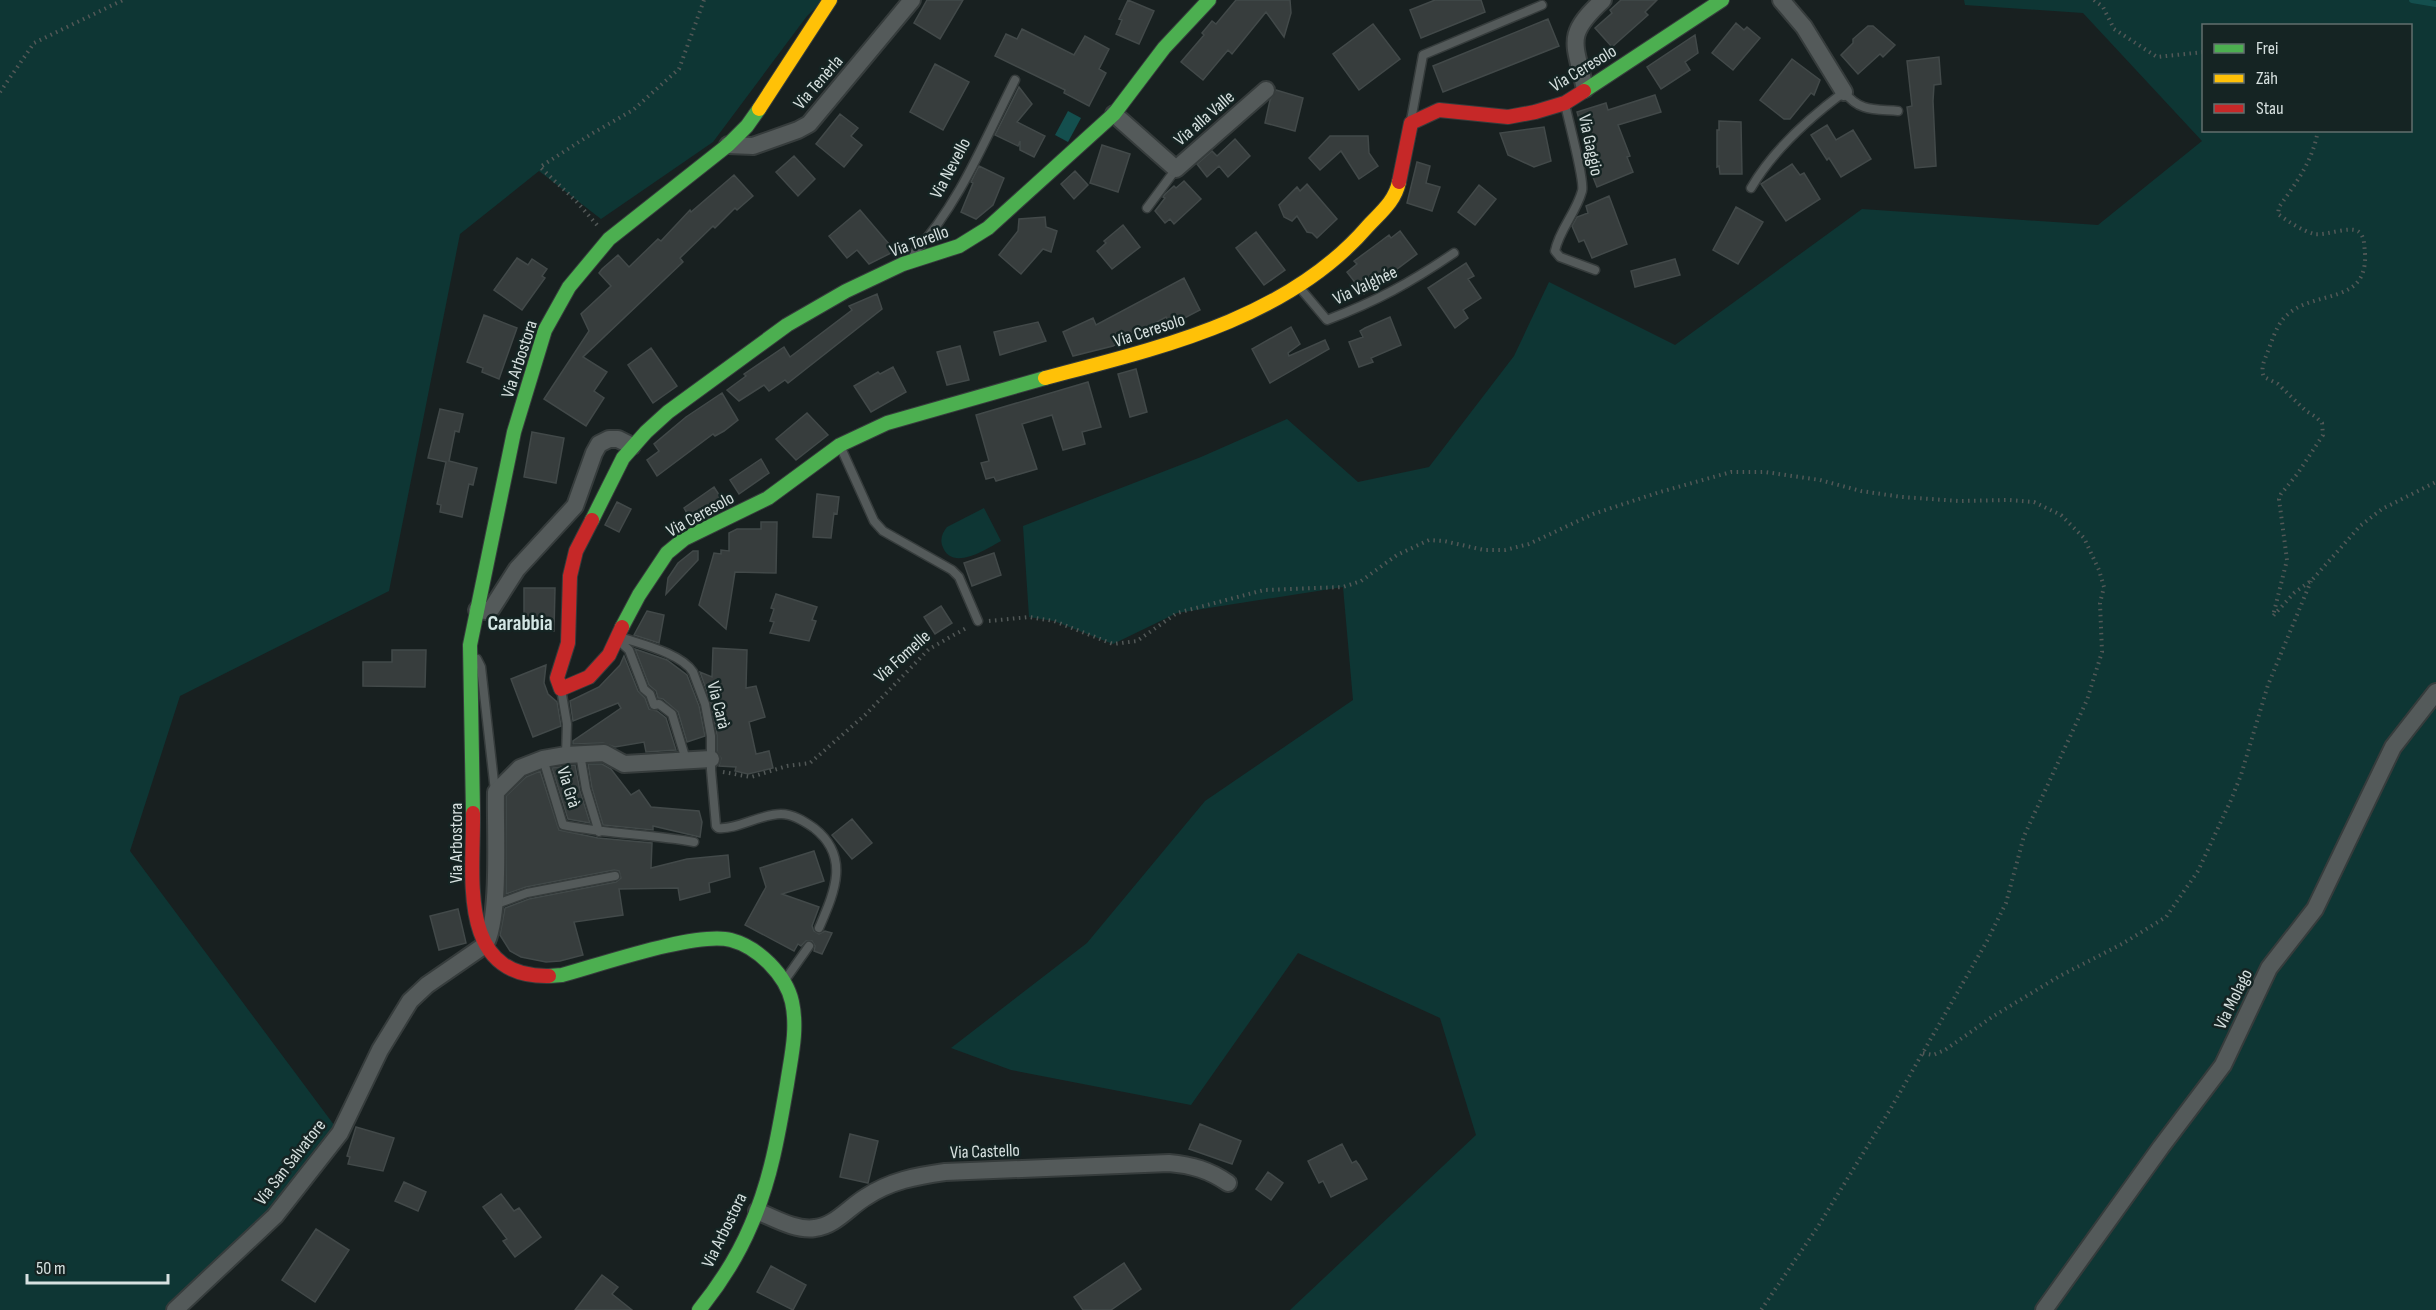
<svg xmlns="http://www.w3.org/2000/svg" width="2436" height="1310" font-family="'Sofia Sans Condensed',sans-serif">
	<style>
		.green { fill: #0e3634; fill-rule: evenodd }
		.water { fill: #144f4e }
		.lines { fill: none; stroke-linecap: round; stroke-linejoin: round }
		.stream { stroke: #144f4e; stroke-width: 6 }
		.building { fill: #373d3d; stroke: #424949; stroke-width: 1.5 }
		.lane-casing { stroke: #363c3c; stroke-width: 11 }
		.street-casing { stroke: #363c3c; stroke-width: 20 }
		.fast-casing { stroke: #363c3c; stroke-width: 16 }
		.slow-casing { stroke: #363c3c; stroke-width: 16 }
		.jam-casing { stroke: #363c3c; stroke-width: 16 }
		.path { stroke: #525857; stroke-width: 4; stroke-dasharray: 1.5 4.5; stroke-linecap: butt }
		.lane { stroke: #545a5a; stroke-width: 8 }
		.street { stroke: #545a5a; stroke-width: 16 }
		.fast { stroke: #4caf50; stroke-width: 14 }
		.slow { stroke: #ffc107; stroke-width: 14 }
		.jam { stroke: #c62828; stroke-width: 14 }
		.labels { text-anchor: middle; stroke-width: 5; stroke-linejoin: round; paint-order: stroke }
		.street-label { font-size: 18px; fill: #d6e0df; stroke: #152423 }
		.quarter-label { font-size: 21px; font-weight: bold; fill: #d3e6e4; stroke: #152423 }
	</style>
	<rect width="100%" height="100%" fill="#182020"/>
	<path class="green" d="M0 0H824L807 16 713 142 601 219 539 171 460 234 389 591 180 696 130 851 340 1133 275 1216 175 1310H0Z
		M1964 0H2436V1310H1290L1476 1135 1440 1018 1298 953 1191 1105 1011 1070 951 1048 1087 943 1205 801 1353 700 1343 587 1177 613 1113 644 1054 621 1029 617 1023 526 1201 457 1287 419 1358 482 1429 467 1514 356 1549 282 1675 345 1862 209 2098 225 2202 141 2083 13 1965 5ZM2204 26H2410V130H2204Z
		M984 508 1001 541C986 549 951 573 942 545 940 538 943 532 947 527Z"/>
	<path class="water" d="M1068 111 1081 118 1068 142 1055 135Z"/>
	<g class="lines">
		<path class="stream" d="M2412 0 2436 4"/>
	</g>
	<path class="building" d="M927 0H963L940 39 914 23Z
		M1128 0 1154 11 1139 44 1116 34 1122 20 1119 19Z
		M1236 0H1290L1291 13 1284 37 1266 12 1232 54 1228 50 1203 80 1181 62 1204 35 1202 33 1212 21 1216 24Z
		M1435 0H1481L1485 12 1421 38 1410 10Z
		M1621 0H1657L1645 12 1648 15 1612 47 1595 28 1612 13 1610 10Z
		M1548 19 1559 46 1443 92 1433 66Z
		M1736 23 1744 30 1747 27 1760 38 1733 70 1712 53Z
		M1373 24 1400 59 1359 90 1333 54Z
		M1868 26H1873L1895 45 1883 57 1880 54 1858 74 1841 55 1853 43V39Z
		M1022 29 1074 55 1085 36 1109 49 1099 69 1106 73 1089 106 1064 93 1065 90 995 56 1006 34 1017 39Z
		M1695 35 1698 53 1685 62 1690 70 1661 89 1647 67Z
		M1939 57 1941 84 1934 85 1933 101 1936 166 1915 168 1907 107 1912 106 1907 61Z
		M1792 59 1820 80 1814 95 1811 93 1790 119H1784L1760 100Z
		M935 64 969 82 943 130 910 112Z
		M1019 87 1032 104 1017 122 1045 136 1034 157 1020 150V141L1018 146 995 135Z
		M1276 90 1303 98 1295 131 1265 123 1270 100Z
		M1655 95 1661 112 1618 125 1630 156 1627 157 1633 172 1597 187 1589 167 1593 166 1577 112 1606 103 1608 110Z
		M840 114 858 128 851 136 862 145 844 167 816 144Z
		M1719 121 1741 122 1742 174H1720L1719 166 1717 167V130H1719Z
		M1827 125 1836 140 1853 130 1871 159 1841 177 1829 158 1827 160 1811 135Z
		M1544 127 1551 161 1534 167 1508 155 1500 133Z
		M1330 136H1368L1369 153 1378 166 1359 179 1341 151 1320 170 1309 158Z
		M1235 139 1250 156 1228 177 1219 166 1207 177 1197 164 1212 151 1217 156Z
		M1102 145 1130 154 1118 192 1090 183Z
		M794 156 815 179 798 196 776 172Z
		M1417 162 1430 166 1426 183 1440 187 1432 211 1407 203Z
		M1792 164 1800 175 1804 173 1820 199 1786 221 1761 184Z
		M979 166 1004 178 993 205 976 219 961 212 973 183 971 182Z
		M1075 171 1088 185 1074 199 1061 184Z
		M734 175 753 196 737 210 735 208 715 228 713 226 680 258 683 262 583 357 607 372 594 391 604 398 586 426 544 399 589 331 581 314 611 286 599 273 602 269 618 255 629 267 658 239 661 241 690 210 691 212Z
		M1184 181 1201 199 1174 224 1170 219 1165 223 1155 211 1165 198 1163 197 1165 194 1174 186 1176 188Z
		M1307 184 1337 219 1317 238 1312 233 1307 232 1297 216 1292 221 1284 217 1279 205 1297 187 1300 191Z
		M1479 185 1496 199 1475 225 1458 212Z
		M1609 196 1627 244 1592 258 1584 240 1579 242 1572 226 1577 217 1588 213 1586 206Z
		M1736 207 1763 222 1738 264 1713 250Z
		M860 210 895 251 869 264 857 250 847 258 829 236Z
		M1045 217 1046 227 1057 231 1051 252 1043 249 1021 274 999 255 1018 231 1019 219Z
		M1123 225 1140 247 1112 269 1097 251 1106 243 1104 241Z
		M1400 231 1417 254 1364 294 1347 272 1357 264 1354 261 1373 247 1389 235 1391 238Z
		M1256 232 1285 270 1264 285 1236 248Z
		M517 258 528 265 532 259 547 269 542 276 545 278 522 310 494 290Z
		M1675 259 1680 275 1635 287 1631 271Z
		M1466 263 1474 276 1468 279 1481 298 1463 310 1468 318 1455 328 1428 288Z
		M1184 278 1200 310 1171 325 1166 317 1113 346 1073 356 1063 332 1093 318 1096 325Z
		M877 294 882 309 788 383 785 380 769 391 764 385 739 401 727 390 746 376 744 374 784 347 790 357 852 310 849 306Z
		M484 315 517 328 499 379 482 372 483 368 467 362Z
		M1390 317 1401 345 1371 358 1373 362 1359 367 1349 342 1363 337 1360 331 1365 328Z
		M1038 322 1046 341 1000 355 994 332Z
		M1291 327 1300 344 1288 353 1289 356 1325 340 1329 349 1270 383 1252 349Z
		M960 346 969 380 947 385 937 352Z
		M651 348 677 386 653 403 628 365Z
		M893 367 906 392 871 412 854 386 878 372 880 374Z
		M1136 369 1147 412 1130 417 1118 374Z
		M1088 382 1101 427 1082 432 1085 444 1063 450 1052 415 1022 424 1037 469 996 481 994 477 986 479 981 463 989 461 976 415Z
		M722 393 738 420 724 431 715 436 713 434 657 476 647 460 659 451 654 444 686 417Z
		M440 409 463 414 459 432 455 431 449 461 477 468 473 485 469 484 462 517 440 512 441 505 437 504 446 462 428 458Z
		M807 413 828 435 796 460 776 439Z
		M532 432 564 438 556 483 524 477Z
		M761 459 769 473 739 494 730 480Z
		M714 487 723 501 691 520 684 508Z
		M817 494 839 497 837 514 834 513 831 538 813 537Z
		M617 502 631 509 619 532 605 525Z
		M761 522H777L776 573 735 572 726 629 699 605 714 553 721 554V550L729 551V533L737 529H761Z
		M693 551H698V560L666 594 668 578 678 563Z
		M994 553 1001 575 972 586 964 563Z
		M524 588H555L554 631H541V619L524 618Z
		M776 594 817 607 812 620 816 621 809 641 770 633 774 622 770 621 774 609 771 608Z
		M941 606 952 623 935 634 924 617Z
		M647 611 664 615 659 643 634 635Z
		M713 648 747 650 746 688 756 686 765 717 749 722 756 754 769 751 773 768 748 774 735 771 736 767 719 766 721 758 717 751V735L711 703 700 672 712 677Z
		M635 649 667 660 687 675 699 706 705 736 687 742 678 712 663 699 658 698 656 691 649 685Z
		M392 650H426L425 687 363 686V662H392Z
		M624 656 638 691 645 698 649 709 657 711 666 718 676 750 646 752 644 742 615 747 603 743 573 744V741L621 708 618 703 573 721 570 701 599 687 620 665Z
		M546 665 544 683 548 694 557 702 561 726 533 737 511 679Z
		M588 764H602L611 769 631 795 639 790 651 807 699 811 702 822 700 837 653 826V830L603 825 592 788Z
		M575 765 580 791 590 823 568 819 552 768Z
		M540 771 559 830 598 838 652 843 651 868 687 859 728 855 730 877 709 883 710 892 680 900 678 888 619 889 623 915 574 922 583 955 560 961 546 962 521 957 510 951 500 935 505 908 529 899 616 882 621 878 619 871 614 870 526 887 506 894V796L526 777Z
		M852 819 872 843 852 859 832 835Z
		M814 851 824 881 782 894 819 907 812 926 814 931 819 934 825 931 832 933 822 954 814 951 815 946 812 941H806L801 946 798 944 794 951 745 925 766 887 760 868Z
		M458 909 466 943 439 950 430 916Z
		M1200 1124 1241 1141 1232 1164 1189 1149Z
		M356 1127 394 1138 383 1171 348 1164 350 1157 347 1156Z
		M850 1134 878 1141 868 1183 840 1177Z
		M1342 1144 1352 1163 1356 1161 1359 1165 1367 1179 1331 1197 1323 1181 1319 1183 1308 1161Z
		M1268 1172 1283 1183 1271 1200 1256 1189Z
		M404 1182 426 1192 418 1211 395 1201Z
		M501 1194 514 1211 519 1208 541 1237 515 1257 503 1241 507 1239 483 1207Z
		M316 1229 349 1250 315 1302 282 1280Z
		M1124 1263 1141 1289 1111 1310H1083L1074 1297Z
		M771 1266 806 1285 793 1310 757 1292Z
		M602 1275 618 1287 612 1294 632 1310H575Z"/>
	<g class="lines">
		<defs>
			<path id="lane" d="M1565 104C1568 119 1585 181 1582 191 1576 213 1559 230 1555 251L1560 257 1595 270
				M1411 120 1423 55 1542 5
				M1751 188C1773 150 1809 118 1844 92 1860 112 1874 109 1898 111
				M1147 208 1176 169
				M914 253C959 205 985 139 1015 80
				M1300 288 1327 320C1377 301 1410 283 1454 253
				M841 448 874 521 883 531 952 570 959 577 978 621
				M620 637C640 644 681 653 693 672L705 704 711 736V770L716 826 718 828C737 830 760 814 781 814 793 814 804 821 814 828 851 857 834 893 819 928
				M618 640 629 650 644 689 650 694 654 705 659 704 672 714 686 760
				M477 659 481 667 495 791
				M561 689 567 724 566 755
				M580 754 586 789 599 832
				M543 759 563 825C606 834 650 834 694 842
				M494 905 527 893 615 876
				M785 980 809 946"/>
			<path id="street" d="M1781 0 1804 27 1844 92
				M1585 89C1575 42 1564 36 1603 0
				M1114 114 1176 169 1266 90
				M728 145 753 146 798 130 809 124 912 0
				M477 610 487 611 492 608 517 569 575 506 594 453 599 444 609 439H618L632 446
				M757 1211C774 1218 796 1231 815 1228 835 1226 849 1207 866 1197 890 1181 916 1176 945 1172L1169 1163C1192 1165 1209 1170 1228 1183
				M175 1310 275 1216 340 1133 380 1050 410 1001 427 985 485 945C501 918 495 828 496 792L520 768 543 759 566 755 604 753 624 764 711 759
				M2044 1310 2161 1147 2223 1065 2269 968 2315 909 2393 747 2436 692"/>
			<path id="fast" d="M1584 91 1722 0
				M592 520 623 458 646 432 668 412 787 325 846 291 903 264 959 246 988 228 1114 114 1164 48 1209 0
				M622 627 639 595 667 553 684 539 768 498 840 445 887 423 1045 378
				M473 813 470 645 514 432 545 330 569 287 609 239 728 145 747 126 759 109
				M549 976 562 975C599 965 697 931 731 940 758 947 786 975 792 1002 798 1030 791 1057 787 1084 779 1131 771 1180 751 1225 738 1256 720 1284 699 1310"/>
			<path id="slow" d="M759 109 830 0
				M1045 378C1159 348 1288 319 1368 226 1381 212 1395 201 1399 182"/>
			<path id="jam" d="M1399 182 1411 123 1439 110 1508 117 1535 112 1565 103 1584 91
				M592 520 576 551 570 576 568 643 557 678 561 689 589 677 609 655 622 627
				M473 813C474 875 456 978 549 976"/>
		</defs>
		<use href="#lane" class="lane-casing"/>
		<use href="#street" class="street-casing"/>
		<use href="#fast" class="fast-casing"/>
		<use href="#slow" class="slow-casing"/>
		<use href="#jam" class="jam-casing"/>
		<path class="path" d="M2094 0 2103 7 2114 29 2157 57 2204 52
			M0 92 34 43 123 0
			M2318 130C2313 161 2296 183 2279 207L2278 214C2287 221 2303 231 2314 234 2326 236 2351 225 2359 232 2365 237 2364 246 2365 253 2368 306 2315 289 2287 315 2277 324 2273 338 2268 351 2265 359 2260 368 2264 377L2278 384 2306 411 2316 417 2322 423 2323 435 2298 473 2281 494 2279 499 2287 560 2273 616 2294 593 2312 580 2360 526 2382 509 2436 482
			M597 225 576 201 540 167 593 133 633 110 679 69 704 0
			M989 621 1029 617 1054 621 1113 644 1137 641 1177 613 1264 590 1343 587 1361 581 1397 555 1429 540 1444 541 1484 550H1505L1529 544 1593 514 1660 492 1731 472H1765L1820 480 1861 491 1902 497 1959 501 2009 500 2034 502 2061 515 2084 538 2099 570 2104 587 2100 603 2102 652 2087 700 2024 836 2006 903 1987 941 1891 1108 1817 1228 1761 1310
			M723 772 751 777 787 766 810 763 865 715 929 649 968 627
			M1923 1053 1933 1055 1945 1050 1992 1017 2058 977 2122 944 2166 917 2198 871 2231 800 2241 775 2268 685 2311 581"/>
		<use href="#lane" class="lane"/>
		<use href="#street" class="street"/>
		<use href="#fast" class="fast"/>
		<use href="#slow" class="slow"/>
		<use href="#jam" class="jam"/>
	</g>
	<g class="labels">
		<g class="street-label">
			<text transform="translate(1583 68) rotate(-31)" y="6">Via Ceresolo</text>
			<text transform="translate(818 82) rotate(-49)" y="6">Via Tenèrla</text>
			<text transform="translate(1204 118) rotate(-41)" y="6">Via alla Valle</text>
			<text transform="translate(1591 145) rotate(78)" y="6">Via Gaggio</text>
			<text transform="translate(950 168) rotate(-62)" y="6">Via Nevello</text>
			<text transform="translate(919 241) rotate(-20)" y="6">Via Torello</text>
			<text transform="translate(1365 285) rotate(-25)" y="6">Via Valghée</text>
			<text transform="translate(1149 330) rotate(-18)" y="6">Via Ceresolo</text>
			<text transform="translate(519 359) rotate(-72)" y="6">Via Arbostora</text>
			<text transform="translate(700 514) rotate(-29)" y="6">Via Ceresolo</text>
			<text transform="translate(902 656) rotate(-42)" y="6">Via Fomelle</text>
			<text transform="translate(719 705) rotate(76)" y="6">Via Carà</text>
			<text transform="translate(569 787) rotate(73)" y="6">Via Grà</text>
			<text transform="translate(456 843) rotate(-90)" y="6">Via Arbostora</text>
			<text transform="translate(2233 999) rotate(-64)" y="6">Via Molago</text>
			<text transform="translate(985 1151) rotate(-2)" y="6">Via Castello</text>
			<text transform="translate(290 1162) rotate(-52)" y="6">Via San Salvatore</text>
			<text transform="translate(724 1230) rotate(-64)" y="6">Via Arbostora</text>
		</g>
		<g class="quarter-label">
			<text x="520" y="630">Carabbia</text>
		</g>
	</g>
	<rect x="2202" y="24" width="210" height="108" fill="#152423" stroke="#626f6e" stroke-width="1.5"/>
	<rect x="2214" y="44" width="30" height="9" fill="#4caf50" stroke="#626f6e" stroke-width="1.5"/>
	<text x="2256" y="54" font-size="18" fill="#d6e0df">Frei</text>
	<rect x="2214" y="74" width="30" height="9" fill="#ffc107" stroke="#626f6e" stroke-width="1.5"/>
	<text x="2256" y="84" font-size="18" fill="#d6e0df">Zäh</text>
	<rect x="2214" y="104" width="30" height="9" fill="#c62828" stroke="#626f6e" stroke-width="1.5"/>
	<text x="2256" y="114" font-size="18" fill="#d6e0df">Stau</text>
	<path d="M27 1274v9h141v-9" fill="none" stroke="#d6e0df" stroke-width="3"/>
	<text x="36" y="1274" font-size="18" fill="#d6e0df" stroke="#152423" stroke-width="4.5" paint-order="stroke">50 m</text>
</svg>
